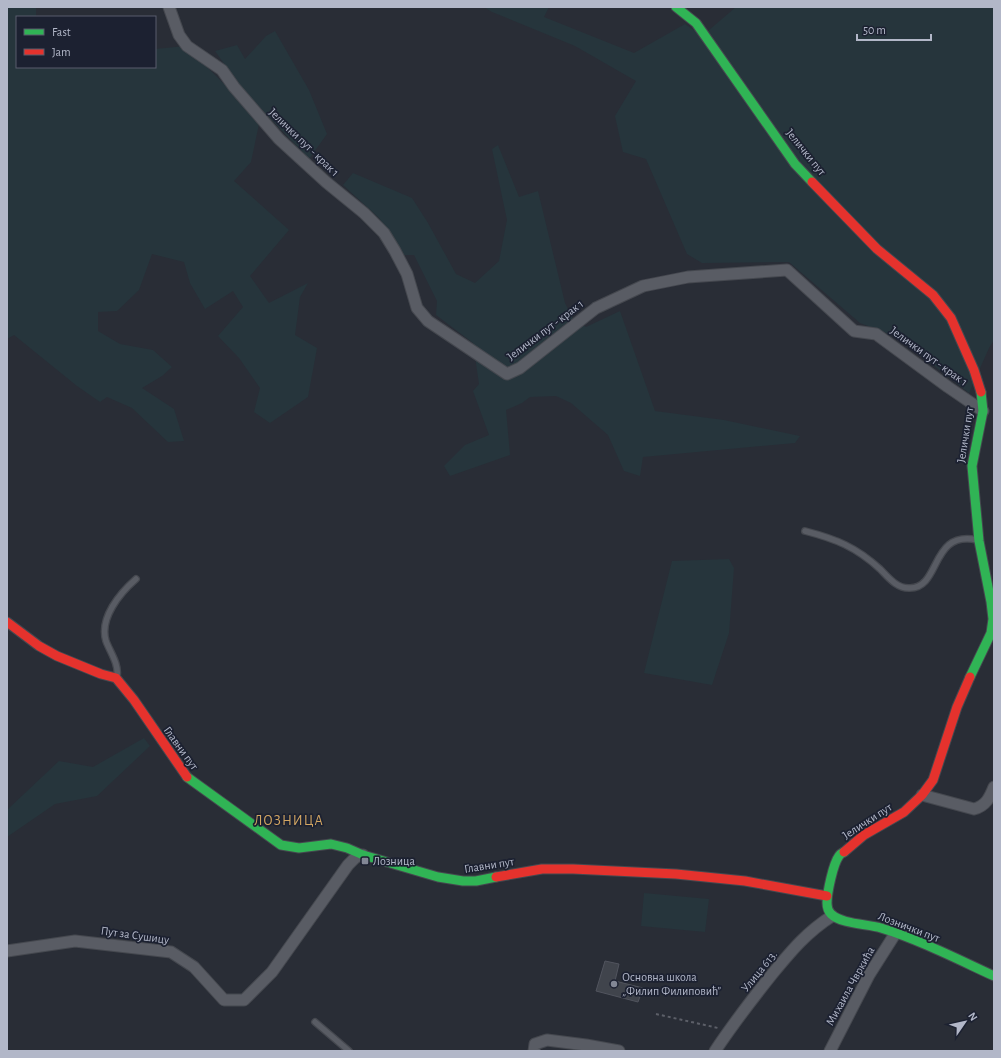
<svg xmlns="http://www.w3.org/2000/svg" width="1001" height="1058" font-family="'Alegreya Sans',sans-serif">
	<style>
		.green { fill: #26353c }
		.building { fill: #40444c; stroke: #51545e }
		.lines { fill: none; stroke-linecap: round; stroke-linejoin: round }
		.lane-casing { stroke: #45484f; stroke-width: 8 }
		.street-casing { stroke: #45484f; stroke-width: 13 }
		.fast-casing { stroke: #45484f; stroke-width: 11 }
		.jam-casing { stroke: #45484f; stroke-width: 11 }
		.path { stroke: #5c5f68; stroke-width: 2; stroke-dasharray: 3 3; stroke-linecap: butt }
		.lane { stroke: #595c64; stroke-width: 5.5 }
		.street { stroke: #595c64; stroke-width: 11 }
		.fast { stroke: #30b455; stroke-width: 9 }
		.jam { stroke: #e5322d; stroke-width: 9 }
		.poi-dot { fill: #828795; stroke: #1c2131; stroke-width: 1.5 }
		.labels { text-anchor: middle; stroke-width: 3.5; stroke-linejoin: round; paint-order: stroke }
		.street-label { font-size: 12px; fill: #b2b7c8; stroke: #1c2131 }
		.poi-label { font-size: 12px; fill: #b2b7c8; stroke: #1c2131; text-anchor: start }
		.quarter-label { font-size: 14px; letter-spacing: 1px; fill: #d3a662; stroke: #1c2131 }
	</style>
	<rect width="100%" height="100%" fill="#292d36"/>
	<path class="green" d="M7 7H36V17H17V67H155V49L186 46 233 93 259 124 251 162 234 181 289 230 250 276 269 303 308 283 300 297 295 335 317 348 308 397 270 423 254 412 260 388 239 358 218 336 243 307 233 291 205 309 190 283 184 262 152 254 139 290 117 311 98 312V331L120 344 153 350 172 367 162 376 142 388 174 409 184 441 168 442 132 408 107 397 100 402 77 386 14 335 7 339Z
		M484 7H549L544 17 634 53 685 24 702 36 736 7H994V340L989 348 969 393 897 337 860 323 789 262 702 263 687 254 646 159 623 152 615 116 636 81 575 46 492 12Z
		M275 31 309 90 327 134 309 159 242 89 215 51 237 45 245 59 266 36Z
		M498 145 519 197 538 191 565 303 573 319 586 327 620 311 655 411 724 420 800 436 795 443 643 457 640 476 624 471 608 435 571 403 556 396 530 397 522 403 506 410 510 455 450 476 444 466 465 445 489 435 473 391 479 384 473 343 436 315 437 301 414 255H404L379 218 343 185 353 173 412 198 428 223 456 274 475 283 499 261 507 220 492 149Z
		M729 559 734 568 729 633 712 685 644 673 672 561Z
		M144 738 150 746 97 796 55 804 7 837V810L59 761 93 767Z
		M644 893 709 899 705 932 641 926Z"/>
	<path class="building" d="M605 961 619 964 615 981 643 988 638 1002 596 991Z"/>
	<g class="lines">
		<defs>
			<path id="lane" d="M805 531C836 539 856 547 880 569 888 577 897 589 910 588 941 588 930 530 977 540
				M117 676C119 664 110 652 106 641 99 618 120 593 136 579
				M315 1022 349 1051"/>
			<path id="street" d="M169 7 179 35 187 46 222 70 234 87 279 139 326 182 364 213 384 233 395 251 407 274 417 308 428 321 507 374 520 368 596 308 643 286 688 277 787 270 854 331 876 334 948 387 983 411
				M922 795 974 809C986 806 990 797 994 787
				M7 951 75 941 171 952 194 967 224 1000H244L272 972 348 865 356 857 363 855
				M534 1051 535 1044 547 1040 586 1045 619 1051
				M715 1051C733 1024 753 998 773 973 792 950 807 932 832 916
				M830 1051 869 975 895 934"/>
			<path id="fast" d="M676 7 696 23 795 164 812 182
				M970 677 991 633 993 619 991 602 979 541 972 466 983 411 981 392
				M187 777 281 845 299 848 331 844 347 848 363 855 438 877 463 881H476L496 877
				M844 852C842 853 840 854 839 856 833 864 827 893 827 903 827 907 829 912 831 914 841 924 868 924 881 928 920 940 957 959 994 976"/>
			<path id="jam" d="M812 182 877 249 933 295 951 318 974 370 981 392
				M7 622 39 646 57 656 101 674 116 678 134 700 187 777
				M844 852 864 835 904 812 922 795 933 780 957 707 970 677
				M496 877 542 869H573L676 874 745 881 827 896"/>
		</defs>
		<use href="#lane" class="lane-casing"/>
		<use href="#street" class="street-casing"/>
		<use href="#fast" class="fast-casing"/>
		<use href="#jam" class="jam-casing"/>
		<path class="path" d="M656 1014 718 1028"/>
		<use href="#lane" class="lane"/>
		<use href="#street" class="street"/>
		<use href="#fast" class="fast"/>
		<use href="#jam" class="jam"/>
	</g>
	<g class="poi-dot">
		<rect x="361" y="857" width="8" height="8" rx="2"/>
		<circle cx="614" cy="984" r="4"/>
	</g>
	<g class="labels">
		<g class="street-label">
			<text transform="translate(304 142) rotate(44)" y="4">Јелички пут - крак 1</text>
			<text transform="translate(806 152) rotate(51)" y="4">Јелички пут</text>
			<text transform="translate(545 330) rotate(-37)" y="4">Јелички пут - крак 1</text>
			<text transform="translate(929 356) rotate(36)" y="4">Јелички пут - крак 1</text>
			<text transform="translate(965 435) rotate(-81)" y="4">Јелички пут</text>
			<text transform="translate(181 748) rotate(54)" y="4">Главни пут</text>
			<text transform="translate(867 821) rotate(-33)" y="4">Јелички пут</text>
			<text transform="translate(489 865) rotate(-9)" y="4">Главни пут</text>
			<text transform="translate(909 927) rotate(21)" y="4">Лознички пут</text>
			<text transform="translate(135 935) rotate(8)" y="4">Пут за Сушицу</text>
			<text transform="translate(759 971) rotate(-51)" y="4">Улица 613.</text>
			<text transform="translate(850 986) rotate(-61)" y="4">Михаила Чвркића</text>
		</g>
		<g class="poi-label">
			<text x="373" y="865">Лозница</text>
			<text x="622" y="981">Основна школа<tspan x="622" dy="14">„Филип Филиповић”</tspan></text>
		</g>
		<g class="quarter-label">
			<text x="289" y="825">ЛОЗНИЦА</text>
		</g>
	</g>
	<rect width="1001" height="1058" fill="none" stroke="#b2b7c8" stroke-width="16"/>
	<rect x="16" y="16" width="140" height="52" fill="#1c2131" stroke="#585d6d"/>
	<rect x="24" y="29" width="20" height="6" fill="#30b455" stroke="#585d6d"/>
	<text x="52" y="36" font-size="12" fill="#b2b7c8">Fast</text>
	<rect x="24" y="49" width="20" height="6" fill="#e5322d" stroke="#585d6d"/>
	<text x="52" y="56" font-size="12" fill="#b2b7c8">Jam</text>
	<g transform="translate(965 1022) rotate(56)" stroke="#1c2131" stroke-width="3" paint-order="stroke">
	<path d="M0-3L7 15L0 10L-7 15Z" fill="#b2b7c8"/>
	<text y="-6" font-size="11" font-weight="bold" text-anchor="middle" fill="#b2b7c8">N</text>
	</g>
	<path d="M857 34v6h74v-6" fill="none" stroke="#b2b7c8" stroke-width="2"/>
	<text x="863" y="34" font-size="12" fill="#b2b7c8" stroke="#1c2131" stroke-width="3" paint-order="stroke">50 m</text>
</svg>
